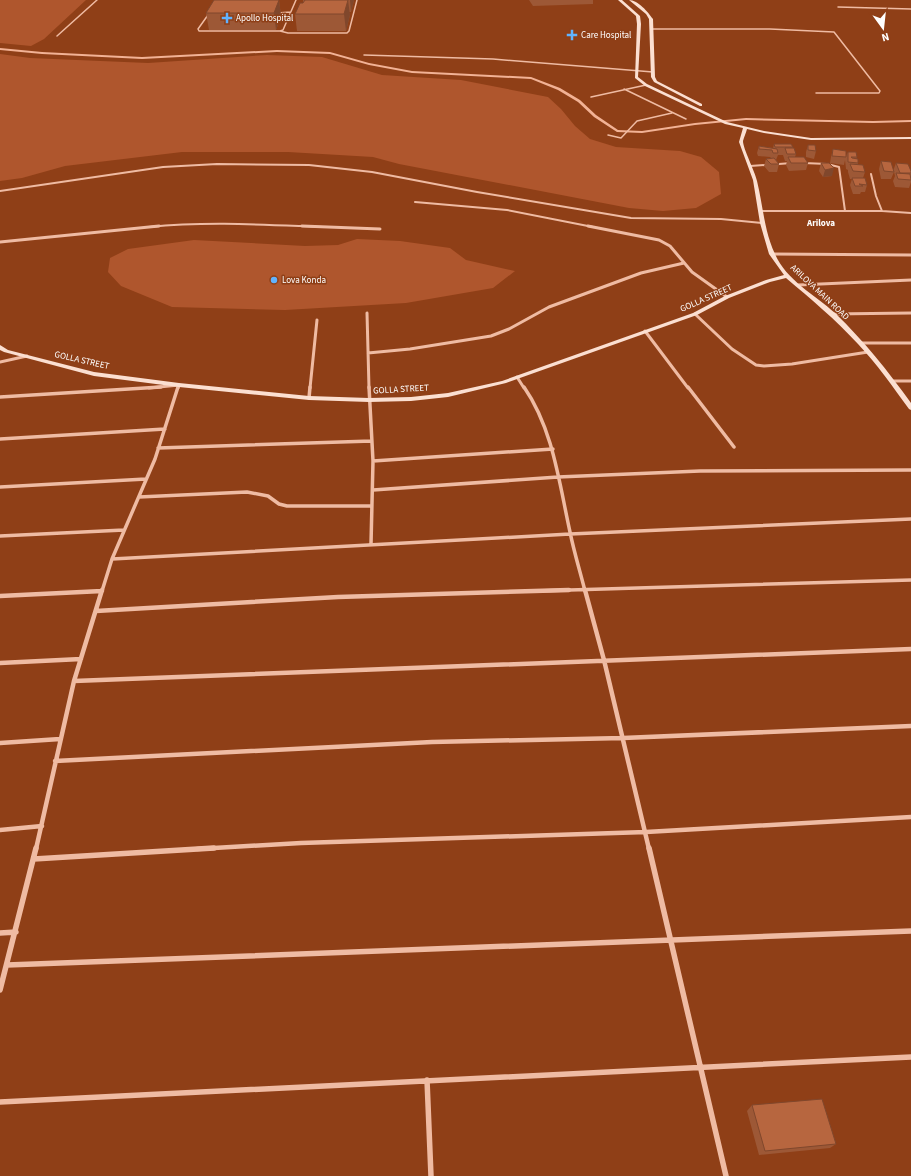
<svg xmlns="http://www.w3.org/2000/svg" width="911" height="1176" font-family="'Source Sans 3',sans-serif">
	<style>
		.green { fill: #af562d }
		.lines { fill: none; stroke-linecap: round; stroke-linejoin: round }
		.stream { fill: #f2b295; fill-rule: evenodd }
		.lane { stroke: #efbba3; stroke-width: 1.5 }
		.street-far5 { stroke: #efbba3; stroke-width: 1.5 }
		.street-far4 { stroke: #efbba3; stroke-width: 2 }
		.street-far3 { stroke: #efbba3; stroke-width: 3 }
		.street-far2 { stroke: #efbba3; stroke-width: 3.5 }
		.street-far1 { stroke: #efbba3; stroke-width: 4.5 }
		.street { stroke: #efbba3; stroke-width: 5.5 }
		.secondary { fill: #fbdfd1; fill-rule: evenodd }
		.wall { fill: #9d5836 }
		.shaded-wall { fill: #80472c }
		.building { fill: #b7663f; stroke: #80472c }
		.poi-dot { fill: #61b3ff; stroke: #8f3f17; stroke-width: 1.5 }
		.labels { text-anchor: middle; stroke-width: 3; stroke-linejoin: round; paint-order: stroke }
		.far-poi-label { font-size: 9px; fill: #fff; stroke: #8f3f17; text-anchor: start }
		.far-neighbourhood-label { font-size: 9px; font-weight: bold; fill: #fff; stroke: #8f3f17 }
		.far-street-label { font-size: 9px; fill: #fff; stroke: #8f3f17 }
	</style>
	<rect width="100%" height="100%" fill="#8f3f17"/>
	<path class="green" d="M0 0H86L44 39 31 46 0 43Z
		M0 54 30 58 148 63 267 55 322 57 382 75 461 80 548 97 561 109 575 126 590 139 616 147 680 151 701 157 719 172 721 194 696 208 663 211 629 208 399 164 373 157 288 152H182L65 166 22 178 0 181Z
		M357 239 400 241 450 248 466 260 515 271 493 288 406 303 285 310 172 307 121 286 108 272 110 258 128 249 194 240 305 246 338 245Z"/>
	<g class="lines">
		<path class="stream" d="M0 48 42 52 142 57 277 50 330 52 369 63 412 71 531 77 560 88 580 100 596 115 618 130 642 131 695 123 746 118 873 121 911 120V122L873 123 746 120 695 125 642 133 617 132 594 117 578 102 558 90 531 79 412 73 369 65 330 54 277 52 142 59 42 54 0 50Z"/>
		<path class="lane" d="M277 13 291 12
			M208 15 198 29 199 31H280L283 30 296 0
			M651 29H770L834 32 880 91 879 93H816
			M280 31 288 33H347L349 31 357 0
			M57 36 97 0
			M624 89 686 119
			M591 97 646 85
			M608 135 621 138 637 121 672 113"/>
		<path class="street-far5" d="M838 7 911 9
			M364 55 493 59 653 72"/>
		<path class="street-far4" d="M804 163 827 164 839 167 845 211
			M750 166 792 163
			M0 191 163 167 217 164 309 165 372 172 477 192 631 218 721 219 762 223
			M415 202 507 210 593 227
			M761 211H882L876 196 871 174
			M882 211 911 213
			M149 227C209 221 269 225 328 227"/>
		<path class="street-far3" d="M302 226 380 229
			M588 226 659 240 670 246 692 272 727 297
			M0 242 159 226
			M772 254 911 255
			M798 285 911 280
			M367 313 369 388
			M695 314 732 349 756 365 764 366 792 364 868 352
			M832 314 911 313
			M645 331 688 388
			M861 343H911
			M368 353 410 349 491 336 509 329 549 307 641 273 684 263
			M0 362 27 356
			M517 377 524 388
			M891 381H911
			M149 388 179 385 178 388
			M310 388 317 320"/>
		<path class="street-far2" d="M369 387 373 461 371 544
			M524 387C553 429 559 482 570 532 574 552 580 571 585 591
			M688 387 734 447
			M0 397 161 387
			M309 398 310 387
			M0 439 165 429
			M158 448 372 441
			M373 461 553 449
			M0 487 146 479
			M373 490 558 477 700 471 911 470
			M139 497 247 492 268 496 279 504 287 506H372
			M0 536 124 530
			M112 559 570 534 911 519
			M99 591H102
			M102 591 112 559 155 459 178 387
			M536 591 911 580"/>
		<path class="street-far1" d="M585 590 604 660 649 849
			M0 596 102 591
			M96 611 338 597 569 590
			M0 663 81 659
			M74 681 911 649
			M0 743 60 739
			M55 761 432 742 623 738 911 726
			M0 830 42 826
			M36 849 74 681 102 590
			M197 849 301 843 646 832 911 817"/>
		<path class="street" d="M649 848 726 1176
			M34 859 214 848
			M0 933 16 932
			M7 965 911 931
			M0 990 36 848
			M427 1080 431 1176
			M0 1102 911 1057"/>
		<path class="secondary" d="M618 0H622L640 16 641 24 638 77 647 84 727 122 764 131 811 138 911 137V139L811 140 764 133 747 129C746 133 744 137 743 141 743 149 755 171 757 181 763 205 764 231 775 254 786 280 815 295 835 313 864 341 888 371 911 403V410L909 409C893 387 877 364 858 344 836 320 811 299 786 278L770 282 729 298 697 315 506 383 448 397 411 401 369 402 309 400 179 387 94 376 4 352 0 350V345L8 350 94 372 179 383 309 396 369 398 411 397 448 393 502 381 693 313 725 296 766 280 784 275 769 254 760 223 753 180 739 142 743 128 725 124 645 86 635 78 637 24 636 16Z
			M629 0C638 0 648 12 653 19L655 77 657 81 702 104V106H700L654 82 651 77 649 19 646 14Z"/>
	</g>
	<path class="wall" d="M279 0 281 16 276 30H209L206 13Z
		M303 0H354L351 12H349L350 15 346 31H297L295 14 303 3Z
		M529 0H593V4L533 6Z
		M774 144 793 147V148L796 154 795 157 808 163 806 170 789 171 786 165 787 161H785L783 155H778L776 160 779 164 777 172H769L764 166 766 159 771 158 770 157 758 156 757 153 759 146 773 148Z
		M808 145 816 151 814 159 806 157V152Z
		M833 149 846 156 848 152 857 157 856 159 858 163V165L865 172 863 178 867 185 865 192H861L860 194H853L850 185 852 179H850L848 172V170L846 169 845 160 844 165 830 163 831 157Z
		M881 161 893 171 896 163 911 171V182L909 188 895 187 893 181 895 176 894 172 891 179H881L879 169Z
		M821 163 832 176 823 177 819 171Z
		M752 1105 836 1144 830 1148 759 1155 747 1111Z"/>
	<path class="shaded-wall" d="M279 0 281 16 276 30 274 13Z
		M348 0 350 15 346 31 344 14Z
		M350 0H354L351 12Z
		M834 168 832 176 823 177 825 170Z"/>
	<path class="building" d="M214 0H279L274 13H206Z
		M305 0H348L344 14H295L300 3H303Z
		M774 144H791L793 147H775Z
		M808 145H815L816 151 808 150Z
		M759 146 777 149 778 153H773L772 150 759 149Z
		M785 148H794L796 154H787Z
		M833 149 846 151V157L832 156Z
		M848 152H856L857 157H851L852 158 858 159V163L848 162Z
		M788 157H804L808 163H791Z
		M774 158 779 164H771L766 159Z
		M881 161 891 162 894 172 884 171Z
		M821 163H829L834 168 825 170Z
		M896 163 908 164 911 171V173H900Z
		M850 164 863 165 865 172 853 171Z
		M896 173 910 174 911 180 898 179Z
		M852 178H865L867 185 859 184 863 186H855Z
		M822 1099 836 1144 765 1151 752 1105Z"/>
	<g class="poi-dot">
		<path d="M225 12h4v4h4v4h-4v4h-4v-4h-4v-4h4z"/>
		<path d="M570 29h4v4h4v4h-4v4h-4v-4h-4v-4h4z"/>
		<circle cx="274" cy="280" r="4"/>
	</g>
	<g class="labels">
		<g class="far-poi-label">
			<text x="236" y="21">Apollo Hospital</text>
			<text x="581" y="38">Care Hospital</text>
			<text x="282" y="283">Lova Konda</text>
		</g>
		<g class="far-neighbourhood-label">
			<text x="821" y="226">Arilova</text>
		</g>
		<g class="far-street-label">
			<text transform="translate(820 292) rotate(43)" y="3">ARILOVA MAIN ROAD</text>
			<text transform="translate(706 298) rotate(-24)" y="3">GOLLA STREET</text>
			<text transform="translate(82 360) rotate(13)" y="3">GOLLA STREET</text>
			<text transform="translate(401 389) rotate(-3)" y="3">GOLLA STREET</text>
		</g>
	</g>
	<g transform="translate(883 28) rotate(165)" stroke="#8f3f17" stroke-width="3" paint-order="stroke">
	<path d="M0-3L7 15L0 10L-7 15Z" fill="#ffffff"/>
	<text y="-6" font-size="11" font-weight="bold" text-anchor="middle" fill="#ffffff">N</text>
	</g>
</svg>
